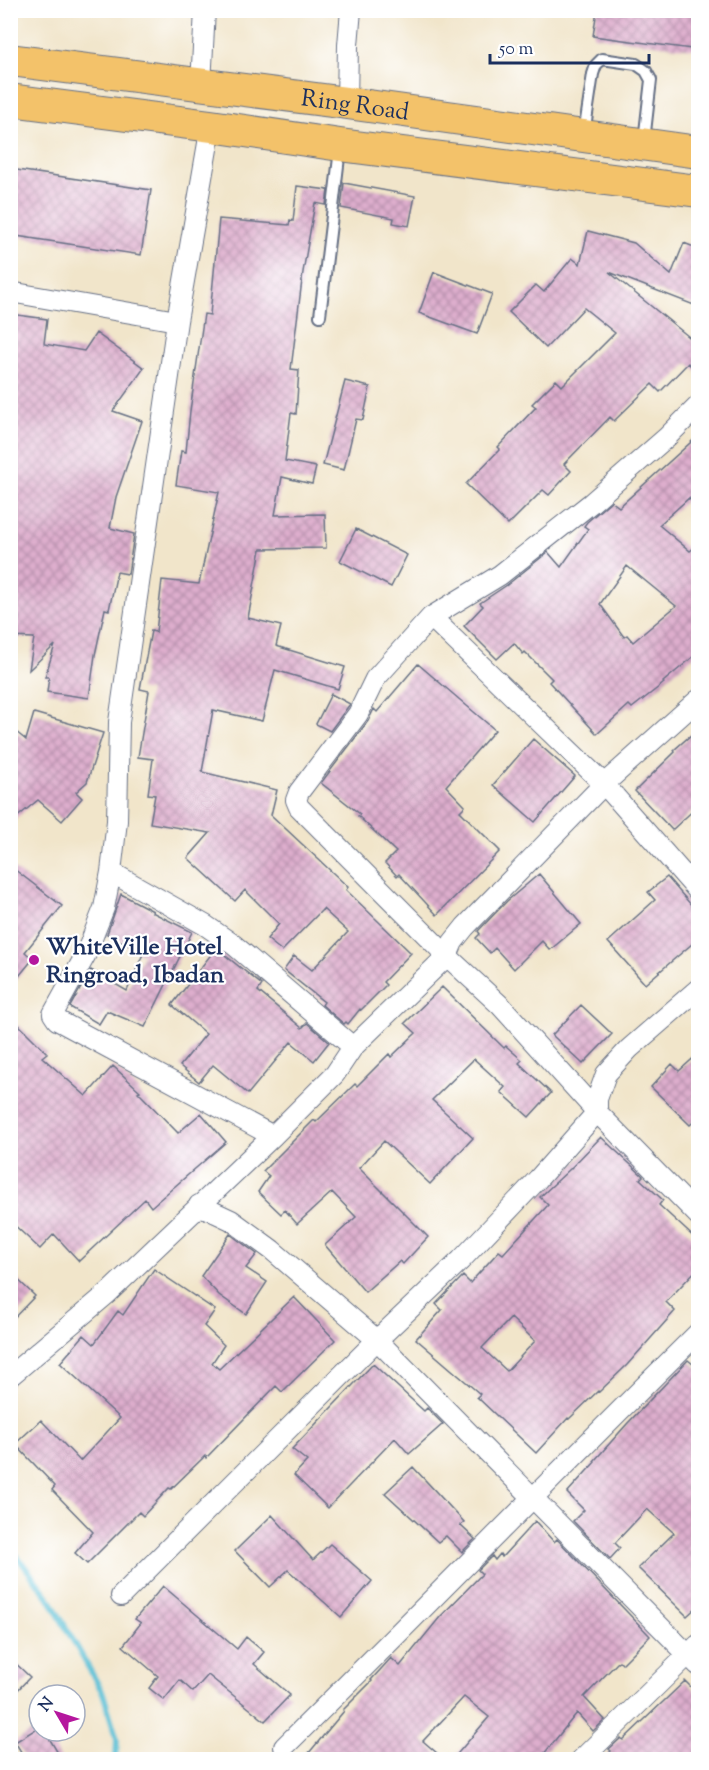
<svg xmlns="http://www.w3.org/2000/svg" width="709" height="1770" font-family="'Sorts Mill Goudy',serif">
	<style>
		.lines { fill: none; stroke-linecap: round; stroke-linejoin: round }
		.stream { stroke: #55bdd3; stroke-width: 6 }
		.building { fill: url(#building-cross-hatch); fill-rule: evenodd }
		.service-casing { stroke: #666f84; stroke-width: 14 }
		.minor-casing { stroke: #666f84; stroke-width: 22 }
		.primary-casing { stroke: #666f84; stroke-width: 34 }
		.service { stroke: #fff; stroke-width: 10 }
		.minor { stroke: #fff; stroke-width: 20 }
		.primary { stroke: #f3c26a; stroke-width: 32 }
		.poi-dot { fill: #b5179e; stroke: #fff; stroke-width: 2 }
		.labels { text-anchor: middle; stroke-width: 4.5; stroke-linejoin: round; paint-order: stroke }
		.street-label { font-size: 24px; fill: #1b2f5e; stroke: #fff }
		.poi-label { font-size: 24px; font-weight: bold; fill: #1b2f5e; stroke: #fff; text-anchor: start }
	</style>
	<defs>
		<pattern id="building-cross-hatch" width="8" height="8" patternUnits="userSpaceOnUse" patternTransform="scale(1.5)"><rect width="8" height="8" fill="#deaecd"/><path d="M0 0l8 8M0 8l8-8" fill="none" stroke="#b38eaa"/></pattern>
	</defs>
	<rect width="100%" height="100%" fill="#fff"/>
	<filter id="ink" filterUnits="userSpaceOnUse"><feTurbulence type="fractalNoise" baseFrequency=".0167" numOctaves="2"/><feDisplacementMap in="SourceGraphic" scale="12" xChannelSelector="R" yChannelSelector="G"/><feConvolveMatrix kernelMatrix="1 2 1 2 8 2 1 2 1" color-interpolation-filters="sRGB"/></filter>
	<filter id="wash" filterUnits="userSpaceOnUse"><feTurbulence type="fractalNoise" baseFrequency=".008" numOctaves="4" result="noise"/><feDisplacementMap in="SourceGraphic" scale="24" xChannelSelector="R" yChannelSelector="G"/><feGaussianBlur stdDeviation="1.35" result="paint"/><feColorMatrix in="noise" values="0 0 0 0 0 0 0 0 0 0 0 0 0 0 0 0 0 1.4 0 .05"/><feComposite in="paint" operator="in"/></filter>
	<g filter="url(#wash)">
		<rect width="100%" height="100%" fill="#f1e5ca"/>
		<g class="lines">
			<path class="stream" d="M10 1547 49 1598 103 1693 117 1739 116 1760"/>
		</g>
		<g id="blocks">
			<path class="building" d="M597 10H699V50L593 36Z
				M10 169 151 190 141 255 10 235Z
				M344 183 415 196 409 226 393 223 394 218 341 208Z
				M297 186 328 190 326 205 315 203 303 272 291 369 299 370 296 414 291 413 285 461 316 467 312 484 282 477 275 515 325 514 326 548 261 549 248 618 281 626 276 646 345 667 338 689 275 670 262 721 213 710 202 772 277 790 271 815 348 887 346 890 411 953 383 982 386 985 361 1010 360 1009 348 1024 346 1022 344 1024 322 1005 324 1002 284 970 294 956 312 970 348 932 323 909 282 951 267 939 279 924 245 890 235 901 188 858 210 833 150 823 155 795 148 794 153 759 138 757 149 691 140 689 151 631 156 632 162 580 199 584 219 492 176 485 181 451 186 452 190 411 204 314 210 315 219 219 289 225 290 220 293 221Z
				M588 231 634 243 671 275 684 243 699 249V307L609 272 699 345V374L688 363 660 392 652 384 614 421 610 417 564 464 571 471 549 495 543 490 508 525 466 484 500 449 498 447 536 407 532 404 556 380 562 386 615 333 584 308 546 348 509 312 536 285 544 292 572 258 580 264Z
				M434 272 492 294 477 334 419 313Z
				M10 314 47 319 44 344 84 351 96 333 144 368 113 411 142 421 116 497 110 528 134 534 128 574 117 572 109 610 105 609 95 655 89 698 47 692 49 677H45L55 645 29 670 34 638 10 637Z
				M345 381 370 387 363 420 356 419 344 470 323 465Z
				M699 435V513L689 498 659 525 690 551 699 544V652L663 682 664 683 632 708 629 705 597 734 549 682 552 679 525 652 523 654 514 643 497 659 464 626 483 606 480 603 507 585 548 552 561 567 588 529 584 526 587 522 611 501 619 507ZM627 566 676 606 633 642 627 635 624 637 600 604Z
				M356 529 407 555 391 587 340 561Z
				M418 664 495 730 446 786 465 806 460 811 500 851 437 915 399 874 397 876 385 863 396 852 358 816 360 814 321 783 368 721 374 709 377 712Z
				M331 694 350 704 330 731 316 724Z
				M34 713 103 733 87 782 76 792 82 798 62 821 38 800 10 823V727L26 740Z
				M699 728V805L672 830 635 791 675 752 674 750Z
				M533 739 575 776 535 822 493 785Z
				M10 866 62 906 25 952 33 959 10 987Z
				M539 874 581 924 550 950 542 941 514 969 495 948 490 953 476 938 480 934 478 931 507 901Z
				M667 877 699 914V938L645 984 608 942 655 900 648 892Z
				M121 894 153 911 152 912 192 932 145 1027 107 1011 99 1024 70 1007 91 970 127 991 143 954 137 952 138 950 107 934Z
				M216 948 262 985 258 991 302 1028 307 1023 329 1042 314 1061 291 1042 248 1094 213 1065 199 1082 180 1066 206 1034 172 1005Z
				M442 987 504 1048 506 1046 522 1060 519 1063 551 1093 529 1117 501 1092 505 1087 474 1059 432 1100 473 1138 430 1184 384 1141 359 1168 428 1237 403 1264 400 1261 365 1292 325 1245 356 1217 332 1192 297 1224 285 1210 281 1214 258 1192 269 1176 263 1171 314 1120 316 1122 355 1084 357 1086 389 1054 391 1057 416 1033 405 1023Z
				M581 1005 612 1034 583 1064 552 1035Z
				M19 1025 47 1053 42 1057 86 1096 113 1066 140 1091 138 1092 178 1133 201 1113 226 1142 151 1207 145 1199 79 1261 54 1234 40 1249 10 1221V1033Z
				M699 1053V1117L690 1125 651 1087 672 1064 679 1071Z
				M601 1137 643 1176 640 1179 663 1200 659 1205 699 1242V1267L666 1302 675 1311 627 1365 599 1392 598 1391 569 1419 568 1418 536 1453 477 1397 480 1394 416 1339 442 1310 436 1304 463 1276 470 1283 499 1251 503 1254 548 1205 540 1197 570 1169ZM511 1318 535 1341 507 1371 482 1348Z
				M230 1234 257 1254 246 1268 267 1282 246 1314 219 1295 201 1276Z
				M154 1269 215 1310 204 1326 224 1345 212 1363 219 1369 294 1297 335 1340 282 1392 276 1386 206 1458 205 1456 171 1489 169 1488 143 1516 139 1512 87 1564 75 1553 93 1532 52 1490 55 1486 15 1444 41 1420 80 1461 120 1418 60 1363 84 1335 94 1344 118 1311 123 1315Z
				M10 1272 35 1296 10 1322Z
				M688 1360 699 1369V1605L687 1616 638 1568 674 1533 647 1509 615 1543 620 1548 610 1559 573 1521 584 1510 567 1493 595 1462 594 1461 627 1424Z
				M373 1364 424 1411 427 1408 443 1424 409 1454 395 1438 328 1508 294 1475 307 1461 292 1449Z
				M413 1467 464 1522 460 1525 475 1539 462 1552 446 1536 438 1542 385 1493Z
				M272 1515 313 1560 330 1544 372 1581 341 1617 288 1570 270 1587 235 1551Z
				M535 1521 554 1542 557 1539 650 1636 622 1664 619 1661 584 1697 605 1720 593 1731 577 1713 539 1760H452L489 1717 464 1697 423 1741 445 1760H303L344 1711 343 1710 372 1681 371 1680 391 1658 400 1666 440 1617 482 1574 478 1570 492 1556 495 1560 500 1554 502 1557Z
				M163 1586 237 1649 246 1637 264 1652 254 1664 290 1695 265 1721 208 1675 193 1692 180 1680 164 1700 149 1688 158 1676 123 1646 141 1623 135 1619Z
				M10 1658 30 1677 10 1698Z
				M685 1681 699 1695V1760H603L611 1751 609 1749 621 1738 623 1740Z
				M39 1727V1731H45L62 1760H26L15 1742Z"/>
		</g>
	</g>
	<g filter="url(#ink)">
		<use href="#blocks" fill-opacity="0" stroke="#666f84" stroke-width="1.5"/>
		<g class="lines">
			<defs>
				<path id="service" d="M584 134 593 74 596 65 602 59 636 64 646 71 651 80 644 141
					M320 316 340 149"/>
				<path id="minor" d="M201 84 205 10
					M347 103 348 45 351 10
					M211 126 177 321 119 722 117 821 111 872 104 908 85 956 53 1014 57 1020 273 1136
					M10 292 177 321
					M698 406 667 437 590 504 500 575 431 617 375 679 358 714 299 792 296 800 299 807 447 956 501 1006 597 1112 698 1215
					M431 617 604 784 698 891
					M111 872 205 925 234 945 353 1047
					M199 1205 231 1220 272 1250 377 1340 698 1665
					M10 1376 108 1293 273 1136 335 1074 353 1047 447 956 453 942 465 927 604 784 698 700
					M121 1596 377 1340 461 1260 538 1179 597 1112V1099L606 1074 629 1049 698 989
					M284 1747C423 1610 559 1470 698 1333
					M581 1760 698 1645"/>
				<g id="primary">
					<path id="s1" d="M10 60 347 103 698 152"/>
					<path d="M10 100 211 126 340 145 698 191"/>
				</g>
			</defs>
			<use href="#service" class="service-casing"/>
			<use href="#minor" class="minor-casing"/>
			<use href="#primary" class="primary-casing"/>
			<use href="#service" class="service"/>
			<use href="#minor" class="minor"/>
			<use href="#primary" class="primary"/>
		</g>
	</g>
	<circle class="poi-dot" cx="34" cy="960" r="6"/>
	<g class="labels">
		<g class="street-label">
			<text dy="8" stroke="none"><textPath href="#s1" startOffset="348">Ring Road</textPath></text>
		</g>
		<g class="poi-label">
			<text x="46" y="954">WhiteVille Hotel<tspan x="46" dy="28">Ringroad, Ibadan</tspan></text>
		</g>
	</g>
	<rect width="709" height="1770" fill="none" stroke="#fff" stroke-width="36"/>
	<g transform="translate(57 1713) rotate(309)"><circle r="28" fill="#ffffff" stroke="#a4acbf" stroke-width="1.5"/>
	<path d="M0-4.5L10 22L0 15L-10 22Z" fill="#b5179e"/>
	<text y="-9" font-size="16" font-weight="bold" text-anchor="middle" fill="#1b2f5e">N</text>
	</g>
	<path d="M490 54v9h159v-9" fill="none" stroke="#1b2f5e" stroke-width="3"/>
	<text x="499" y="54" font-size="18" fill="#1b2f5e" stroke="#ffffff" stroke-width="4.5" paint-order="stroke">50 m</text>
</svg>
